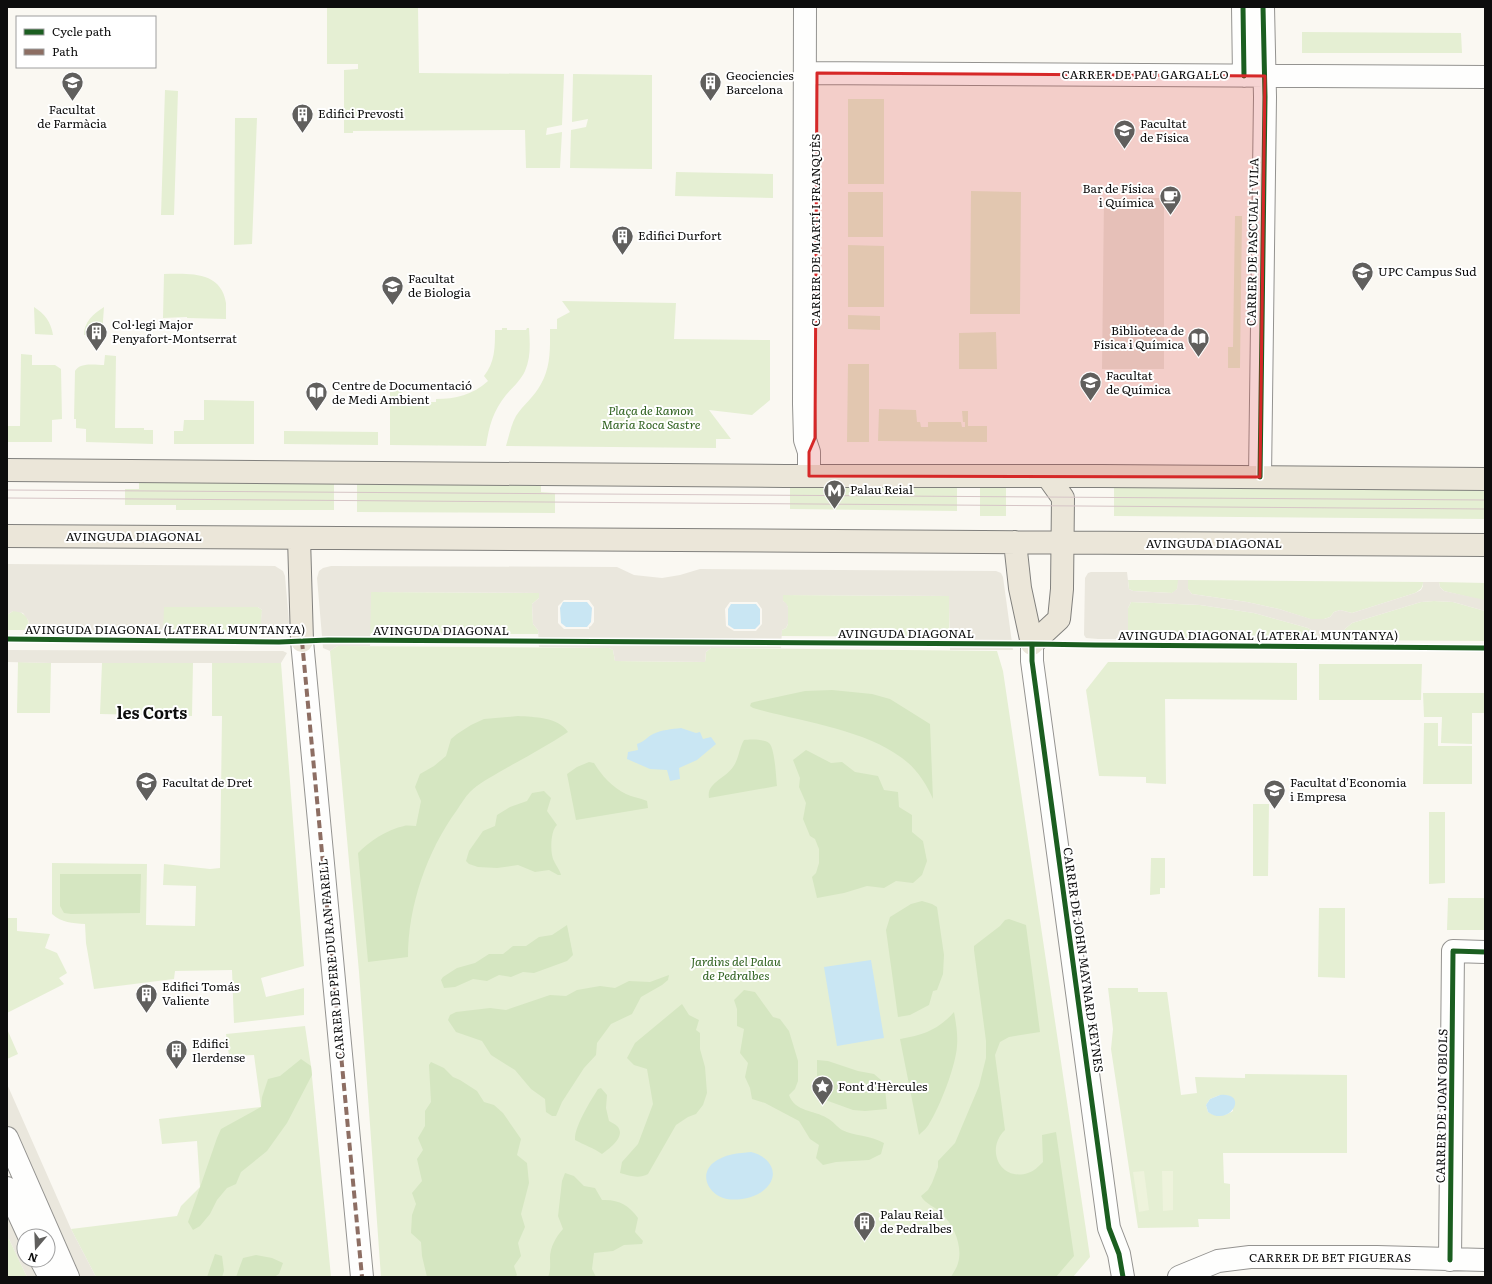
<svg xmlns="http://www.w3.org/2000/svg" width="1492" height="1284" font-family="Literata,serif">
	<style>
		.green { fill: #e5efd3; fill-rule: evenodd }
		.forest { fill: #d5e6c1 }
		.pitch { fill: #eef3dc }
		.plaza { fill: #eae7dd; fill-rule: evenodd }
		.water { fill: #c9e6f3 }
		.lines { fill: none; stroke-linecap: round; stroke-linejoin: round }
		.minor-casing { stroke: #949390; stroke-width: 24 }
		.major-casing { stroke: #81807d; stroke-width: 24 }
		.minor { stroke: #fefefd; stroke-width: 22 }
		.major { stroke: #ebe6d9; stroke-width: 22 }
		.tram { stroke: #d6c5c6; stroke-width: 1 }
		.quiet { stroke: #8d6e63; stroke-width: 4; stroke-dasharray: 8 4; stroke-linecap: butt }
		.cycleway-casing { stroke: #fff; stroke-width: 8 }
		.cycleway { stroke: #1b5e20; stroke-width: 5 }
		.marked { fill: #d62828; fill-opacity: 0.2; stroke: #d62828; stroke-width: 3; stroke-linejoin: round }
		.labels { text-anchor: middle; stroke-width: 4; stroke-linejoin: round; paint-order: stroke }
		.street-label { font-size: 12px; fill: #0d0d0d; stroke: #fff }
		.poi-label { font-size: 12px; fill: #0d0d0d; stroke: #fff; text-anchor: start }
		.park-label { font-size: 12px; font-style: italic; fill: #306220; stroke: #fff }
		.district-label { font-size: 16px; font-weight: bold; fill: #0d0d0d; stroke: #fff }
	</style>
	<rect width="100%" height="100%" fill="#faf8f2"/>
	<path class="green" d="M327 7H418L419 73 564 74 562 125 547 128 546 135 562 132 560 168H526L525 130 353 131V133H344V70L358 69V64H327Z
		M1302 32 1461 33 1462 53H1302Z
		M573 74 652 75V169L570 168 571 130 586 127 588 119 572 122Z
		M165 90 178 91 174 215H161Z
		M848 99H884V184H848Z
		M235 118H257L252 244 234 245Z
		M676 172 773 174V198L675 196Z
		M971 191 1021 192 1020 314H970Z
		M848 192H883V237H848Z
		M1235 216H1242L1240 368H1228V347H1233Z
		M848 245 884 246V307H848Z
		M164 274C187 274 221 270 226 303 226 308 226 313 226 319L187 318V317L163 318Z
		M562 301 676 303 674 339 770 340V400L752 415 709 410 731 439H716V448L506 446C509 436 511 425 516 416 523 405 535 396 541 384 551 366 550 348 550 329H557V319L570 312Z
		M34 307C45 314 51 322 53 335L35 334Z
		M104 307 102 335H84C84 322 93 314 104 307Z
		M848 315 880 316V330L848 329Z
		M502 328H507V330H526L527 328H529C530 343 531 357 525 371 521 380 513 387 506 395 493 411 489 426 486 446L390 445V387H402V402H436V399C455 399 473 395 488 381L484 376C495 362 495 348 495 330H502Z
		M996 332 997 369H959V333Z
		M21 354 32 355V365H55L61 369 62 419 52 420V442H7V426H20Z
		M105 355 116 356 115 428H144V430H153V444L86 442V429L76 428V419H74L75 371C80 362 95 365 104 365Z
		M848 364H869V442H847Z
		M204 400 254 401V444H174V431H183L184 420H204Z
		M879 409 916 410 917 422H920L921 427H928V422H961L962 427H965V422H963L962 411H968V426H987V442L878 441Z
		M284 431 378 432V445L284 444Z
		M139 481 334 482V510H176V505H125V489H139Z
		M357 482 541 484V492L555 493V513L357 512Z
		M790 486 957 487V511L790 509Z
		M980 487H1006V516H980Z
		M1114 488 1485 490V519L1114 516Z
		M1128 580H1178C1178 587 1178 591 1172 593L1133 591 1129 589Z
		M1188 580 1423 582C1423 588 1420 590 1415 593L1352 613 1340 610 1334 612 1330 617 1324 619H1310L1279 609 1247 602 1192 594 1188 589Z
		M1439 582 1485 583V601L1444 591 1440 587Z
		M370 592 539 593V598L532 604 533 624 538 630V634H370Z
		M782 595 950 596 949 637 781 636 782 630 786 628 788 624V607L783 601Z
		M1434 601 1453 602 1485 611V641L1342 640 1345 629 1352 623 1421 602Z
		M1131 602 1200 605 1254 613 1308 628 1316 633 1318 640 1128 639V608Z
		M163 607H258L262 610 261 631 260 632 163 631Z
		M13 611H19L27 617 29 625 24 630H8L7 629V615Z
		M338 646 609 648 613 650 615 661 705 662 706 652 711 648 997 651 1003 671 1090 1257 1073 1277H381L359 972 330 651 334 648Z
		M18 662 51 663 50 713H17Z
		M1108 662 1297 663V700L1165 699 1166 784 1146 783V777L1099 776 1086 690Z
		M102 663H193L192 716 100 714Z
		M212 663H281L304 966 261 978 266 997 304 988V1015L234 1023 232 970 175 971 174 979 94 989 86 943 85 924C72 923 62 923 52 914V863L147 864 146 925 195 926 196 886 163 885 164 864 210 869 220 868 222 716H212Z
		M1319 664H1422L1421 700H1319Z
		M1423 693H1485V713H1472V744L1441 743 1442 717H1424Z
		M1424 723H1438V746H1472V784H1423Z
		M1253 804H1269L1268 876H1253Z
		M1429 812H1445V883L1429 884Z
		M1151 858H1165V888H1160V894L1150 895Z
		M1448 898H1485V930H1447Z
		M1319 908H1345V978L1318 977Z
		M7 918H17V931L50 934 45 948 57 953 67 973 59 978 64 984 7 1013Z
		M1108 988H1138V992H1167L1181 1095 1197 1093 1195 1077 1245 1078V1074L1347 1075V1153H1223L1224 1183 1230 1184V1219H1198L1199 1227 1138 1228 1111 1049 1113 1029ZM1220 1095 1230 1096 1233 1111C1226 1116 1216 1117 1208 1112L1206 1105 1210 1099Z
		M305 1026 311 1066 331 1277H96L71 1229 177 1216 181 1206 200 1187 197 1141 162 1144 159 1119 261 1107 254 1055 229 1056 226 1034Z
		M7 1029 18 1054 7 1059Z
		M7 1239H9L27 1277H7Z"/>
	<path class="forest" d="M832 690 872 694 890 699 930 724 933 799C926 783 916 768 902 758 864 729 799 721 753 708L750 706 751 703 754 702 805 691Z
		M518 716C534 717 558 717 568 732 547 746 524 758 503 770 491 777 479 783 470 792 465 797 461 804 457 810 427 851 408 906 408 957L368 962 358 853C370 841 386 830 404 826 407 825 412 826 416 826L421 801 415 787 420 774 434 766 446 756 451 739 457 734 471 725 484 719Z
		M744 740C751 739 763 739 769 743 775 748 776 778 777 786L709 798C706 783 726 778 733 767 739 759 739 748 744 740Z
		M806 750 831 763 842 762 855 772 878 776 884 790 898 792 899 807 912 815V832L923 841 927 861 922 875 913 883 896 881 884 888 867 886 844 893 817 898 812 877 816 873 819 863V849L815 839 810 836 803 819 806 803 799 787 800 778 793 760Z
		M589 762 594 763C602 776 612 787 626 794 632 797 640 798 647 801L648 808 576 820 567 774 577 767Z
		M544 791 551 798 547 811 557 825C550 831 550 854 554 861 556 866 560 870 561 875H558L549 870 535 872 518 865 497 868 478 867 469 864 466 861 469 851 483 831 495 826 497 815 510 807 527 801 532 793Z
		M60 874H141L140 913 71 914 64 913 60 906Z
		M922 901 932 904 937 907 944 955 943 974 937 990 933 991 929 1005 910 1015 898 1017 886 930 890 917 911 904Z
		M1009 919 1026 925 1040 1032 1009 1037 1000 1042 995 1055 1005 1130C985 1149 1000 1182 1028 1173 1034 1171 1038 1167 1043 1162L1042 1135 1056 1132 1074 1256 1056 1277H951C953 1273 957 1268 958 1263 963 1247 954 1225 942 1214 936 1207 925 1204 921 1196L928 1190 932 1183 938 1167V1161L955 1143 979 1086 986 1058V1041L974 950V946L1000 926 1005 920Z
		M567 925 573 955 567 961 534 973 523 972 511 977 499 975 487 981 473 979 455 987 444 988 441 980 443 977 457 968 475 963 489 954H503L513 946H526L539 937 552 935Z
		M669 975 668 980 662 985 641 997 632 1014 611 1024 597 1043 596 1055 584 1068 562 1102 556 1116H552L546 1112 545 1099 531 1089 515 1070 491 1055 482 1041 456 1032 448 1020 450 1015 456 1012 490 1008 506 1010 550 995 566 996 577 990 600 986 615 988 629 981 650 982Z
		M744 990 755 992 773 1017 780 1019 789 1031 798 1061V1081L795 1089 789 1095C795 1112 814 1110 827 1118 833 1121 837 1127 842 1130 854 1136 870 1135 884 1143L881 1154 869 1160 836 1162 823 1165 816 1158 819 1145 810 1139 799 1121 765 1103 752 1099 750 1088 745 1077 748 1063 740 1053 744 1029 737 1026V1009L734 1000Z
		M682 1004 689 1015 699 1020 696 1030 700 1033V1049L705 1067 707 1093 703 1105 696 1114 688 1117 676 1125 648 1174C639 1179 630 1176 620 1173L622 1162 638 1144 653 1104 647 1069 634 1065 627 1058 635 1043Z
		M954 1012C956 1023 958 1035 957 1046 956 1065 940 1107 929 1124 927 1128 922 1132 919 1135L900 1039C923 1035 938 1030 954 1012Z
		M301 1059 311 1066 312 1075 287 1123 267 1151 241 1172 236 1184 227 1188 217 1200 210 1214 200 1226 193 1230 188 1222 217 1138 221 1129 261 1107 262 1097 268 1079 280 1076Z
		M817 1060 828 1061 858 1071 874 1074 881 1080 885 1088 887 1109 865 1111 853 1110 817 1097Z
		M431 1062 444 1068 453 1077 460 1080 477 1091 484 1102 494 1105 503 1113 521 1139 517 1155 527 1163 529 1183 521 1214 525 1227 518 1243 521 1256 514 1266 517 1275 515 1277H427L422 1256 421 1242 411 1233 412 1215 416 1204 412 1193 422 1181 417 1159 423 1150 418 1138 425 1126V1111L431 1102 429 1065Z
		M601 1088 607 1095 606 1108 609 1121C611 1122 615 1124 617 1126 627 1136 609 1149 602 1154 594 1148 584 1145 575 1140 574 1127 591 1100 598 1089Z
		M565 1173 574 1176 584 1186 595 1188 602 1200C618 1199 629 1205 638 1218L635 1232 643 1241 642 1244 624 1245 613 1251 594 1253 592 1269 596 1277H548C551 1270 550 1265 550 1258 550 1247 556 1237 563 1229L558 1216 562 1181Z
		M215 1254 222 1256 224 1271 222 1277H207Z
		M256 1255 272 1258 283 1263 279 1274 274 1277H236L243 1258Z"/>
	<path class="pitch" d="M1144 1171 1149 1210 1139 1212 1133 1172Z
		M1162 1171H1173V1210L1163 1211Z"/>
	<path class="plaza" d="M1104 198H1164V369H1102Z
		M7 564 275 566 283 571 285 576 289 622 287 627 279 632H260L262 610 258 607H164L163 631 24 630 29 624 28 620 23 613 13 611 7 615Z
		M331 566 617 567 634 575 662 578 680 575 700 569 996 571 1001 573 1003 577 1013 650H950L949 596 783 595V601L786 603 788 607V624L786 628 782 630 781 648H711L706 652 705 662 615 661 613 650 609 648 539 647 538 630 533 624 532 604 539 598V593L371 592 370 646H338L334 648 330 651 323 648 317 578 319 571 323 568ZM564 600H589L591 603 594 607V622L591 626 589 627V629H564L558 623V606ZM730 602H757L762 609V624L756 631H734L726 626 725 609Z
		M1091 572H1127L1129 589 1133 591 1172 593 1177 589 1178 580H1188V589L1192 594 1247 602 1279 609 1311 619H1324L1330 617 1334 612 1340 610 1352 613 1415 593 1421 590 1423 586V582H1439L1440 587 1444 591 1485 600V611L1453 602 1434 601 1421 602 1352 623 1345 629 1342 640H1318L1316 633 1308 628 1254 613 1200 605 1131 602 1128 608V639H1098L1086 638 1084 635 1085 578 1088 573Z
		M7 650 283 651 287 653 281 663H51L7 662Z
		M7 1084 71 1229 96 1277H78L7 1126Z
		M7 1202 24 1238V1260H35L43 1277H27L9 1239H7Z"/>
	<path class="water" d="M563 602H587L592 608 591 622 587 627H566L561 623 560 608Z
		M731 604H756L760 609V624L755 629H734L728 625V609Z
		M681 728 696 733 700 732 703 739 711 737 716 744 697 760 679 768 680 779 670 781 667 770 650 769 627 759 628 752 638 750 637 744C644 742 647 737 653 734 661 730 672 729 681 728Z
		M871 960 884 1038 837 1046 824 967Z
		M1220 1095C1250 1092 1230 1128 1208 1112L1206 1105 1210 1099Z
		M751 1152C770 1156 782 1175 764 1190 755 1198 738 1201 727 1199 710 1196 698 1176 713 1163 724 1154 739 1153 751 1152Z"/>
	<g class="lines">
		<defs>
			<path id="minor" d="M805 7 804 404 805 440 809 452V476
				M1243 7 1244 76
				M805 73 1485 77
				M1260 477 1265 97 1263 7
				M302 641 362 1277
				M1032 644V661L1109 1228 1119 1254 1123 1277
				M7 1138 68 1277
				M7 1188 29 1236
				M41 1260 50 1277
				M1450 1260 1453 951 1485 952
				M1179 1277 1218 1261 1250 1257H1377L1485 1260"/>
			<path id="major" d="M7 470 785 476H1102L1485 479
				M7 536 1485 545
				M299 538 302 641
				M1015 542 1020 588 1032 644 1059 619 1062 589 1063 498 1048 477"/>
		</defs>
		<use href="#minor" class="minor-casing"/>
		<use href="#major" class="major-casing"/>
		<use href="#minor" class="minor"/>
		<use href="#major" class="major"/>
		<path class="tram" d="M7 490 1485 500
			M7 498 1485 509"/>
		<path class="quiet" d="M302 641 362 1277"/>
		<defs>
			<path id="cycleway" d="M1243 7 1244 76
				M1260 477 1265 97 1263 7
				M7 639 279 642 328 640 1032 644 1095 645 1485 648
				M1032 644V661L1109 1228 1119 1254 1123 1277
				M1450 1260 1453 951 1485 952"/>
		</defs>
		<use href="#cycleway" class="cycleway-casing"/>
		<use href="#cycleway" class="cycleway"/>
	</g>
	<path class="marked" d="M817 73 1265 76 1260 477 809 476V452L815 438Z"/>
	<defs>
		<symbol id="university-pin" viewBox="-11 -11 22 30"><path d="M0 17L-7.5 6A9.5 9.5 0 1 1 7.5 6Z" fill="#605f5d" stroke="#fff"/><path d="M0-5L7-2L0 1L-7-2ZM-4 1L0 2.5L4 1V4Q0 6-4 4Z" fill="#fff"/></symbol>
		<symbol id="building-pin" viewBox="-11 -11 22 30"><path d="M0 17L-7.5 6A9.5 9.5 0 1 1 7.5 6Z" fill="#605f5d" stroke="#fff"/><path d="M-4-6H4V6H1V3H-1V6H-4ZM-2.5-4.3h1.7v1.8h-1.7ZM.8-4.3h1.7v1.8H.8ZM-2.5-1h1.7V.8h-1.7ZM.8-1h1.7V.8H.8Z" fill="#fff"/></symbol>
		<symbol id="cafe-pin" viewBox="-11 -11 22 30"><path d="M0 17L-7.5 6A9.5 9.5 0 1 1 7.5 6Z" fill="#605f5d" stroke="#fff"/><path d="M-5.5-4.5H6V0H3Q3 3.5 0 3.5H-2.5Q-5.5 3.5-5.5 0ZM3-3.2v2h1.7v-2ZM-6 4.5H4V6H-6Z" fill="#fff"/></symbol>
		<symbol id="library-pin" viewBox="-11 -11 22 30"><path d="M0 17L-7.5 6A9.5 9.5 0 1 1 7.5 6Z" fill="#605f5d" stroke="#fff"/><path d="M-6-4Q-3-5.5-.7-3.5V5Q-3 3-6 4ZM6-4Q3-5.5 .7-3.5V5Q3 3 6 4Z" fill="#fff"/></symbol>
		<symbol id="metro-pin" viewBox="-11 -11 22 30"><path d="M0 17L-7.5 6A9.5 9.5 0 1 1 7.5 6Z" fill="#605f5d" stroke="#fff"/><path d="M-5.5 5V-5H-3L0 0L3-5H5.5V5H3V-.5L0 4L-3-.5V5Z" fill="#fff"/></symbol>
		<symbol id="sight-pin" viewBox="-11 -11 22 30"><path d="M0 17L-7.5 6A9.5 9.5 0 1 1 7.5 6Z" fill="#605f5d" stroke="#fff"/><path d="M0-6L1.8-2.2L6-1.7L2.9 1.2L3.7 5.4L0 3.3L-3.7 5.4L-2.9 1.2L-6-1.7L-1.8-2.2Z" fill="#fff"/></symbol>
	</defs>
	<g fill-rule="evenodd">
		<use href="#university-pin" x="60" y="70" width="25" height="34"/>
		<use href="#building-pin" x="698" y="70" width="25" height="34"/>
		<use href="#building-pin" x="290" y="102" width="25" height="34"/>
		<use href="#university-pin" x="1112" y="118" width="25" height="34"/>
		<use href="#cafe-pin" x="1158" y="184" width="25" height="34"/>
		<use href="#building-pin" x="610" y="224" width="25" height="34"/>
		<use href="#university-pin" x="1350" y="260" width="25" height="34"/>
		<use href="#university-pin" x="380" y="274" width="25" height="34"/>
		<use href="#building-pin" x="84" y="320" width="25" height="34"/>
		<use href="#library-pin" x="1186" y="326" width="25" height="34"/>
		<use href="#university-pin" x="1078" y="370" width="25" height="34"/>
		<use href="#library-pin" x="304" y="380" width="25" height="34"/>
		<use href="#metro-pin" x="822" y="478" width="25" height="34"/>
		<use href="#university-pin" x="134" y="770" width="25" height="34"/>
		<use href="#university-pin" x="1262" y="778" width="25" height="34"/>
		<use href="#building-pin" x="134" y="982" width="25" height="34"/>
		<use href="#building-pin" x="164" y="1038" width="25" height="34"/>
		<use href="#sight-pin" x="810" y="1074" width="25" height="34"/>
		<use href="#building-pin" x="852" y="1210" width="25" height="34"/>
	</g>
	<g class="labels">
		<g class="street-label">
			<text x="1145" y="79">CARRER DE PAU GARGALLO</text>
			<text transform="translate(816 230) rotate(-90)" y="4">CARRER DE MARTÍ I FRANQUÈS</text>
			<text transform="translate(1253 242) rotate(-89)" y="4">CARRER DE PASCUAL I VILA</text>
			<text x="134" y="541">AVINGUDA DIAGONAL</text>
			<text x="1214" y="548">AVINGUDA DIAGONAL</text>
			<text x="165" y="634">AVINGUDA DIAGONAL (LATERAL MUNTANYA)</text>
			<text x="441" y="635">AVINGUDA DIAGONAL</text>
			<text x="906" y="638">AVINGUDA DIAGONAL</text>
			<text x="1258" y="640">AVINGUDA DIAGONAL (LATERAL MUNTANYA)</text>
			<text transform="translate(332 959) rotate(-95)" y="4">CARRER DE PERE DURAN FARELL</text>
			<text transform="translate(1083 960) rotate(82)" y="4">CARRER DE JOHN MAYNARD KEYNES</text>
			<text transform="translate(1442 1106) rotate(-89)" y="4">CARRER DE JOAN OBIOLS</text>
			<text x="1330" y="1262">CARRER DE BET FIGUERAS</text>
		</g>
		<g class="poi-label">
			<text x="726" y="80">Geociencies<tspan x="726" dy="14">Barcelona</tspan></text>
			<text x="72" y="114" text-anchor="middle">Facultat<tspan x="72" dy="14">de Farmàcia</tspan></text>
			<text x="318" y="118">Edifici Prevosti</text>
			<text x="1140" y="128">Facultat<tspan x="1140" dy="14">de Física</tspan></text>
			<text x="1154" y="193" text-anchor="end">Bar de Física<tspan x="1154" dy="14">i Química</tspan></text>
			<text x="638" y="240">Edifici Durfort</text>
			<text x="1378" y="276">UPC Campus Sud</text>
			<text x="408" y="283">Facultat<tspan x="408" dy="14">de Biologia</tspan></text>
			<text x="112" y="329">Col·legi Major<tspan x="112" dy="14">Penyafort-Montserrat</tspan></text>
			<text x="1184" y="335" text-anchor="end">Biblioteca de<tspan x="1184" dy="14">Física i Química</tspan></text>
			<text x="1106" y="380">Facultat<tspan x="1106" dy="14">de Química</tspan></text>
			<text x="332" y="390">Centre de Documentació<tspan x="332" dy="14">de Medi Ambient</tspan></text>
			<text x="850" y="494">Palau Reial</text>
			<text x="162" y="787">Facultat de Dret</text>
			<text x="1290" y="787">Facultat d'Economia<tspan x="1290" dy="14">i Empresa</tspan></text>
			<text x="162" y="991">Edifici Tomás<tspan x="162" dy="14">Valiente</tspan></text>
			<text x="192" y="1048">Edifici<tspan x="192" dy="14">Ilerdense</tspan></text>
			<text x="838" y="1091">Font d'Hèrcules</text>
			<text x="880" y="1219">Palau Reial<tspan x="880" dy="14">de Pedralbes</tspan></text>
		</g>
		<g class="park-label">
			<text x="651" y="415">Plaça de Ramon<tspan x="651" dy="14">Maria Roca Sastre</tspan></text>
			<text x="736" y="966">Jardins del Palau<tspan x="736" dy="14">de Pedralbes</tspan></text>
		</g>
		<g class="district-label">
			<text x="152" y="719">les Corts</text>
		</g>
	</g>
	<rect width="1492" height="1284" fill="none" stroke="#0d0d0d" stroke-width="16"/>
	<rect x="16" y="16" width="140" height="52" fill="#ffffff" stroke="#9e9e9e"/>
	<rect x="24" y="29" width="20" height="6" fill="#1b5e20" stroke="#9e9e9e"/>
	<text x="52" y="36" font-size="12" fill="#0d0d0d">Cycle path</text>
	<rect x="24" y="49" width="20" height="6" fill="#8d6e63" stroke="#9e9e9e"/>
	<text x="52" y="56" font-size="12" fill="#0d0d0d">Path</text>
	<g transform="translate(36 1248) rotate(199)"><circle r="19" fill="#ffffff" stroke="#9e9e9e"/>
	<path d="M0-3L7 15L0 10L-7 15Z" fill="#605f5d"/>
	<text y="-6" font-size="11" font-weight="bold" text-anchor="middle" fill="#0d0d0d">N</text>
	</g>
</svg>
